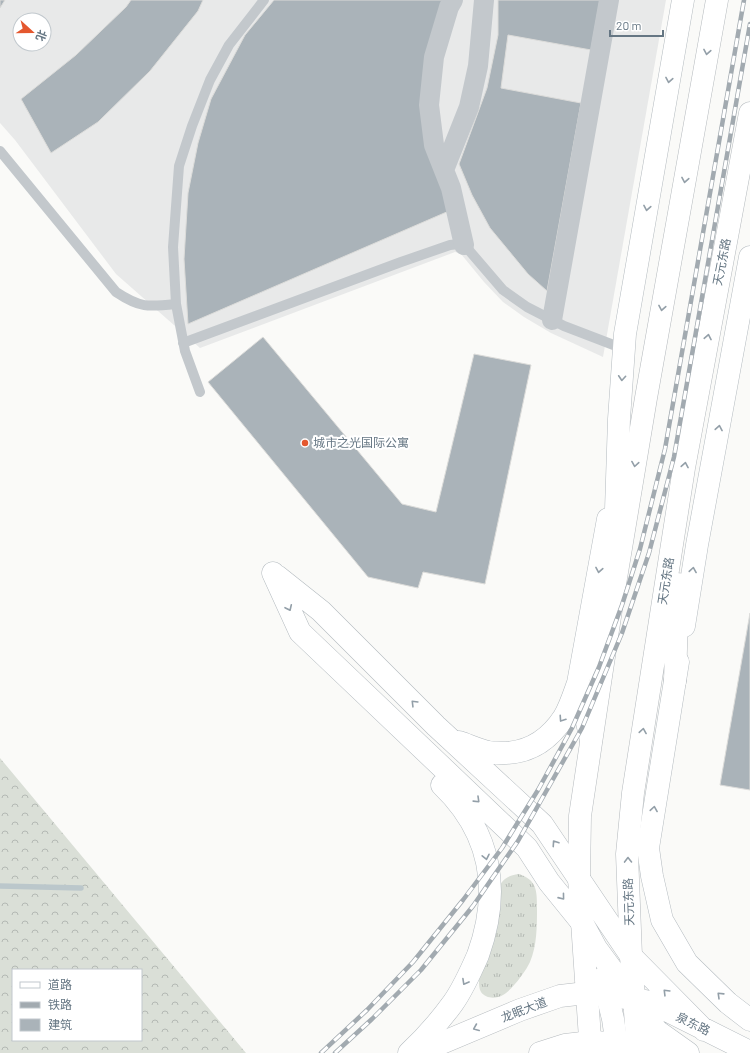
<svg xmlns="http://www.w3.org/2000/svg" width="750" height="1053" font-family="Barlow,'Noto Sans SC',sans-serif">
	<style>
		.built { fill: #e8e9e9; fill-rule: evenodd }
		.grass { fill: url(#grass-tufts) }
		.forest { fill: url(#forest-crowns); fill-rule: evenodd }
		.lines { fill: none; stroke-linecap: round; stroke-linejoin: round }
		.stream { stroke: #bbc7cb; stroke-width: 5.5 }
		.building { fill: #aab3b9; stroke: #dcdcda }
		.secondary-casing { stroke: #b3babf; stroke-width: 23 }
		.primary-casing { stroke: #b5babe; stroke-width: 23 }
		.highway-casing { stroke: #b4b9bd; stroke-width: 23 }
		.lane { stroke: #c3c8cc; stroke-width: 10 }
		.street { stroke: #c3c8cc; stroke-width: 20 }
		.secondary { stroke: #fff; stroke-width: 22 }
		.primary { stroke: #fff; stroke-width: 22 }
		.highway { stroke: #fff; stroke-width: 22 }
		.rail-casing { stroke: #a2aab0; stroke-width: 4.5 }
		.rail { stroke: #fff; stroke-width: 3; stroke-dasharray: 9; stroke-linecap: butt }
		.oneway { stroke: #939fa8 }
		.poi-dot { fill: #e4572e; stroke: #fff; stroke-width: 1.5 }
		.labels { text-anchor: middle; stroke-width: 4; stroke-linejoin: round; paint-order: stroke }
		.street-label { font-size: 12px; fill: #657683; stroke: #fff }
		.poi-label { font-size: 12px; fill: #657683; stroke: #fff; text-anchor: start }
	</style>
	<defs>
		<pattern id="grass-tufts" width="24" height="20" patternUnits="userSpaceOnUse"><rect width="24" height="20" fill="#dadfd7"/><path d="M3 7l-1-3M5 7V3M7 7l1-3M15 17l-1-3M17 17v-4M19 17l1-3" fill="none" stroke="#b4b9b4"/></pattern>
		<pattern id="forest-crowns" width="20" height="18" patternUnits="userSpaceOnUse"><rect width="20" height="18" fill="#dadfd7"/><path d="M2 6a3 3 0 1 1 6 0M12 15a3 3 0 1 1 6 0" fill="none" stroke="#b4b9b4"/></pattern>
	</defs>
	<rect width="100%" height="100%" fill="#fafaf8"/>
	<path class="built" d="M0 0H666L603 357 551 333 524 317 503 302 484 282 461 254 455 252 200 348 116 274 15 140 0 123ZM20 20H44V44H20Z"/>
	<path class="grass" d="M519 874C537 880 537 891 537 908 537 926 537 946 530 962 526 971 512 990 503 995 496 999 486 999 481 992 479 989 479 984 479 980L498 888C504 878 507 876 519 874Z"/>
	<path class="forest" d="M0 758 246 1053H0ZM13 970H141V1040H13Z"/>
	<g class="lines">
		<path class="stream" d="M0 886 81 888"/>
	</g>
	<path class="building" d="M0 0H5L0 8Z
		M131 0H203L198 11 150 71 98 122 51 153 21 99 76 55 126 7Z
		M274 0H443L423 76 449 211 188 324 184 259 188 193 198 143 211 99 245 35Z
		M498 0H600L591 50 508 35 501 88 581 103 547 291 528 274 490 228 472 195 459 164 487 88 498 35Z
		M263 337 402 504 436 512 474 354 531 365 485 584 423 572 418 588 368 577 208 382Z
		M750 613V790L720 785Z"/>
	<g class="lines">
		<defs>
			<path id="secondary" d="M615 540 619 419 625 334 683 0
				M273 573 300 632 527 848 549 882 583 924 596 948 657 1031 688 1053
				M277 576 321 611 436 726 542 824 631 956 704 1030
				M684 626 697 545 750 257
				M678 662 648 848 652 876 662 920 687 963 728 1003 750 1020
				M591 740 578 683 608 519
				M459 742C468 745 479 750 488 752 521 757 546 745 564 717 570 707 574 694 578 683
				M603 978 613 1019 618 1053
				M635 999 650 1002 750 1052
				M637 1044 667 1053
				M409 1053C425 1038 440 1021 453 1003 463 989 471 971 478 955 501 891 492 833 442 785"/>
			<path id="primary" d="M418 1053 520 1010 560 996 586 993 635 999
				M540 1053 565 1045 591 1042 637 1044"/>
			<path id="highway" d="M675 681 678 584
				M591 1053 579 878 580 816 614 590 646 398 717 0
				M638 1053 631 956 627 854 633 793 684 468 750 113"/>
		</defs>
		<use href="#secondary" class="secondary-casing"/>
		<use href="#primary" class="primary-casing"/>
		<use href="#highway" class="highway-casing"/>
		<path class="lane" d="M0 151 116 292C140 308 148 307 176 304
			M183 343 401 262 450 245 459 244 467 248 503 290 527 307 564 326 624 349
			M200 392 185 351 176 304 173 247 179 166 192 126 210 80 229 45 264 0"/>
		<path class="street" d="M453 0 449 7 434 57 429 105 434 145 451 188 464 245
			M444 170 469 107 478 66 484 0
			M552 320 609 0"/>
		<use href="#secondary" class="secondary"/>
		<use href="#primary" class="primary"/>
		<use href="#highway" class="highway"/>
		<defs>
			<path id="rail" d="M321 1053 367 1010 413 962 463 900 502 848 538 790 572 728 599 667 622 605 640 549 665 449 744 0
				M335 1053 372 1019 421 970 473 906 518 841 582 728 622 633 649 553 674 457 750 24"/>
		</defs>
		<use href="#rail" class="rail-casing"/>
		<use href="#rail" class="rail"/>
	</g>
	<defs><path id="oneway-chevron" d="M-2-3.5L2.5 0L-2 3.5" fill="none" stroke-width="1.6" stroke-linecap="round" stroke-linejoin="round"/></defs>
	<g class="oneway">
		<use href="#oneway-chevron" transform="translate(707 52) rotate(100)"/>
		<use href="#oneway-chevron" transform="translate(669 80) rotate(100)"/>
		<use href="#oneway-chevron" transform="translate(685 180) rotate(100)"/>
		<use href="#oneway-chevron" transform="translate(647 208) rotate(100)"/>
		<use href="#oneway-chevron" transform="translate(662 308) rotate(100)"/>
		<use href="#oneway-chevron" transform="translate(708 337) rotate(-79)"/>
		<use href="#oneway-chevron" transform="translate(622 378) rotate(94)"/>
		<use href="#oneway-chevron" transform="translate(719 428) rotate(-80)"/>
		<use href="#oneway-chevron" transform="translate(635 464) rotate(99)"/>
		<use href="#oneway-chevron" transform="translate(685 465) rotate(-80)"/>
		<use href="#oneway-chevron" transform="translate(599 570) rotate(100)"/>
		<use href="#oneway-chevron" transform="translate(693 570) rotate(-81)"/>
		<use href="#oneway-chevron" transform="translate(289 608) rotate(65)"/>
		<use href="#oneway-chevron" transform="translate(414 703) rotate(-135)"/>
		<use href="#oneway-chevron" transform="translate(562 719) rotate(124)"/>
		<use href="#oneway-chevron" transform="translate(643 731) rotate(-81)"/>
		<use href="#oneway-chevron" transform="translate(477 800) rotate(44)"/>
		<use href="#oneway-chevron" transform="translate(654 809) rotate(-81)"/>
		<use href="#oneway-chevron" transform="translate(555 843) rotate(-124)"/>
		<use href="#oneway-chevron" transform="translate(486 857) rotate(78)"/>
		<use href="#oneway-chevron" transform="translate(628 860) rotate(-91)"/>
		<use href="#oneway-chevron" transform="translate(562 897) rotate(51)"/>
		<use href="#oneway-chevron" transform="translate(465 982) rotate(119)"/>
		<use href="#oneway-chevron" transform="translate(666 992) rotate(-135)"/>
		<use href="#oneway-chevron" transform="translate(720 995) rotate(-136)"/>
		<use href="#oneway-chevron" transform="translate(476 1028) rotate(157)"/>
	</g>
	<circle class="poi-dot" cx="305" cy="443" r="4"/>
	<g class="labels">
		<g class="street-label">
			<text transform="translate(722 262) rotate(-79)" y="4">天元东路</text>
			<text transform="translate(666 581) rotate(-81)" y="4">天元东路</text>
			<text transform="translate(629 902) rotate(-92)" y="4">天元东路</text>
			<text transform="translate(524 1010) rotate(-21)" y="4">龙眠大道</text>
			<text transform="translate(693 1024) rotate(26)" y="4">泉东路</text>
		</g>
		<g class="poi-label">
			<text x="313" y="447">城市之光国际公寓</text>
		</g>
	</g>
	<rect x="12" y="969" width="130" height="72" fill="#ffffff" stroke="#c1c8cd"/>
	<rect x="20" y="982" width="20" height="6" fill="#ffffff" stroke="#c1c8cd"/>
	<text x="48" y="989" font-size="12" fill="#657683">道路</text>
	<rect x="20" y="1002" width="20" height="6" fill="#a2aab0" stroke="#c1c8cd"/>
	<text x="48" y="1009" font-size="12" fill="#657683">铁路</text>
	<rect x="20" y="1019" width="20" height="12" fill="#aab3b9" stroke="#c1c8cd"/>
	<text x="48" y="1029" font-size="12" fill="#657683">建筑</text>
	<g transform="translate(32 32) rotate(111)"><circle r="19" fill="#ffffff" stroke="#c1c8cd"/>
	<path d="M0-3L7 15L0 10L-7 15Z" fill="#e4572e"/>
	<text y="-6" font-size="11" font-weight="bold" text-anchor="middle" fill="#657683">北</text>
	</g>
	<path d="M610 30v6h53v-6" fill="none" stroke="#657683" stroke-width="2"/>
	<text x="616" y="30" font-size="12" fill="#657683" stroke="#ffffff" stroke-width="3" paint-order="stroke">20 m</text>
</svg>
